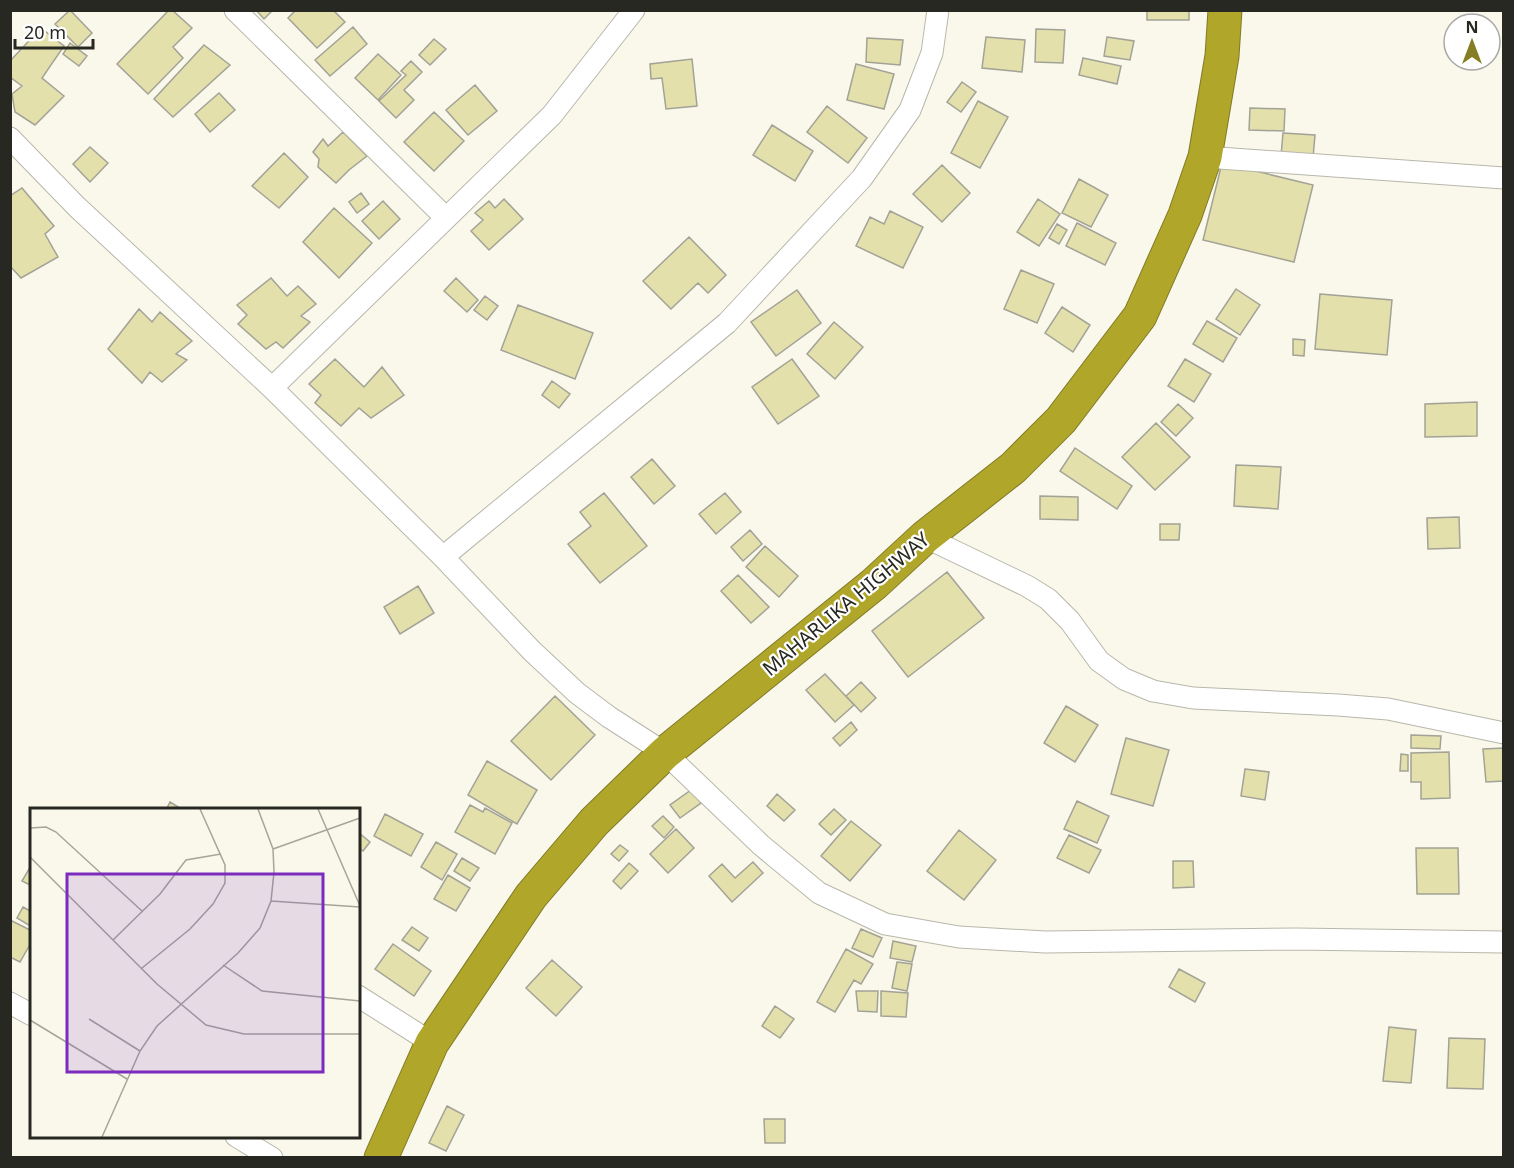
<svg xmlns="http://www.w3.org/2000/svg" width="1514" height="1168" font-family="'Noto Sans',sans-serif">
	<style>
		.building { fill: #e3e0ac; stroke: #a3a296; stroke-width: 1.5 }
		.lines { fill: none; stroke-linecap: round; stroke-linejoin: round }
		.street-casing { stroke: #b8b7ab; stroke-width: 23 }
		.highway-casing { stroke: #807a27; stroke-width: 35 }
		.street { stroke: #fff; stroke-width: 21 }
		.highway { stroke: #b0a629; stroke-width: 33 }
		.labels { text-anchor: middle; stroke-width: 4.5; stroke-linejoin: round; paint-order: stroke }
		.street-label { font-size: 20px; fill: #282823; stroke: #fff }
		.inset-road { fill: none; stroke: #a5a59b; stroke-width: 1.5 }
		.view { fill: #7b2cbf; fill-opacity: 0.15; stroke: #7b2cbf; stroke-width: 3 }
		.inset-edge { fill: none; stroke: #282823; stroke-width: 3 }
	</style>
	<rect width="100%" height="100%" fill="#f9f8eb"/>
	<path class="building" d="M70 10 92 33 78 47 55 24Z
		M169 10H172L192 28 173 47 183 58 148 94 117 64Z
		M256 10H273L264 19Z
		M296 10H333L345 22 317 48 288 18Z
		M1147 10H1189V20H1147Z
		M353 27 367 44 330 76 315 60Z
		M41 28 64 46 42 78 64 96 35 125 15 112 12 94 22 86 10 77V61Z
		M1036 29 1065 30 1063 63 1035 62Z
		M986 37 1025 40 1022 72 982 68Z
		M1107 37 1134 41 1130 60 1104 56Z
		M867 38 903 40 900 65 866 62Z
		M434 39 446 49 430 65 419 55Z
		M70 43 87 56 79 66 63 54Z
		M204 45 230 65 173 117 154 99Z
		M378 54 401 75 378 100 355 78Z
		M1083 58 1121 66 1117 84 1079 75Z
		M692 59 697 106 666 109 662 78 651 79 650 64Z
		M411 61 422 72 404 90 414 100 396 118 379 101 406 75 401 71Z
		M856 64 894 74 884 109 847 100Z
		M962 82 976 92 961 112 947 102Z
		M475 85 497 111 468 135 446 110Z
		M219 93 235 110 210 132 195 114Z
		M978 101 1008 117 980 168 951 153Z
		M827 106 867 138 848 163 807 132Z
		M1250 108 1285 109 1284 131 1249 130Z
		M434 112 464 141 434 171 404 142Z
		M772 125 813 151 795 181 753 155Z
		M343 132 367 156 349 170 336 183 318 167 319 159 313 152 323 139 328 146Z
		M1283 133 1315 135 1313 158 1281 156Z
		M90 147 108 163 90 182 73 164Z
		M284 153 308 177 279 208 252 186Z
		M1222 163 1313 185 1294 262 1203 240Z
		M942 165 970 193 942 222 913 194Z
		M1079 179 1108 195 1091 227 1062 213Z
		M22 188 54 226 45 234 58 257 21 278 10 266V196Z
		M361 193 369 204 357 213 349 202Z
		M504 199 523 219 489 250 471 231 483 220 475 213 489 201 495 208Z
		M1038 199 1060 214 1039 246 1017 232Z
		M383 201 400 219 379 239 362 221Z
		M334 208 372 243 339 278 303 242Z
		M890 211 923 227 903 268 856 246 870 217 884 224Z
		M1077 223 1116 243 1105 265 1066 246Z
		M1057 224 1067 230 1059 244 1049 238Z
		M689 237 726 275 708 293 698 283 671 309 643 281Z
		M1021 270 1054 284 1037 323 1004 309Z
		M271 278 287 296 298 286 316 304 301 316 310 322 283 348 276 342 266 349 238 324 247 315 237 305Z
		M456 278 478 300 467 312 444 291Z
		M1236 289 1260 305 1240 335 1216 319Z
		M797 290 821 323 776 356 751 322Z
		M1320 294 1392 300 1387 355 1315 349Z
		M485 296 498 306 487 320 474 310Z
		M518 305 593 333 575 379 501 350Z
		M1062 307 1090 325 1073 352 1045 333Z
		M139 309 152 322 160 312 192 341 176 354 187 360 162 382 150 372 142 383 108 349Z
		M1207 321 1237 338 1223 362 1193 344Z
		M834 322 863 347 835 379 807 354Z
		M1293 339 1305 340 1304 356 1293 355Z
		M335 359 364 387 382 367 404 395 371 418 359 408 341 426 315 403 321 395 309 384Z
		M792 359 819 396 778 424 752 387Z
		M1185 359 1211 374 1194 402 1168 386Z
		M552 381 570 394 559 408 542 395Z
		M1477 402V436L1425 437V404Z
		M1178 404 1193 418 1176 436 1161 422Z
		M1156 423 1190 457 1155 490 1122 457Z
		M1075 448 1132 486 1117 509 1060 471Z
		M652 459 675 486 654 504 631 477Z
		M1236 465 1281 467 1278 509 1234 506Z
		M604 493 647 546 600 583 568 544 591 526 580 512Z
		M725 493 741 512 716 534 699 514Z
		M1040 496 1078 497V520L1040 519Z
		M1459 517 1460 548 1428 549 1427 518Z
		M1160 524H1180L1179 540H1160Z
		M750 530 762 544 743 561 731 547Z
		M765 546 798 576 779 597 746 567Z
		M947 572 984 618 908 677 872 631Z
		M738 575 769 607 751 623 721 591Z
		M418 586 434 613 400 634 384 607Z
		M825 674 854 705 835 722 806 690Z
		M861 682 876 698 861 712 846 696Z
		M555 696 595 735 551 780 511 741Z
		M1066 706 1098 725 1075 762 1044 743Z
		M851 722 857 730 840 746 833 738Z
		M1411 735 1441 736 1440 749 1411 748Z
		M1126 738 1169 750 1153 806 1111 794Z
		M1504 748V781L1486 782 1483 749Z
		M1449 752 1450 798 1421 799V782H1411V753Z
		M1401 754 1408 755V771H1400Z
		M487 761 537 790 517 824 468 795Z
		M1245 769 1269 772 1265 800 1241 796Z
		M691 790 701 803 680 818 670 805Z
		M777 794 795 810 784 821 767 806Z
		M1077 801 1109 816 1097 843 1064 829Z
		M170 802 183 810H166Z
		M470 805 483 812 485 808 512 823 495 854 455 832Z
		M834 809 846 820 831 835 819 824Z
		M385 814 423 834 411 856 374 836Z
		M663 816 674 827 664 838 652 826Z
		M851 821 881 845 850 881 821 856Z
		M676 829 694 848 668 873 650 854Z
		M959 830 996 860 964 900 927 871Z
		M358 832 370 842 363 851 358 847Z
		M1069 835 1101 850 1089 873 1057 858Z
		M436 842 457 854 442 880 421 867Z
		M620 845 628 851 619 861 611 854Z
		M1416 848H1458L1459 894H1417Z
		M462 858 479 868 470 881 454 871Z
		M1173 861H1193L1194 887 1173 888Z
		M753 862 763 873 732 902 709 876 722 864 735 878Z
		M629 863 638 871 621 889 613 881Z
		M32 864V886L22 881Z
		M448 875 470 888 456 911 434 899Z
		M23 907 32 912V927L17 918Z
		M10 920 32 931V941L20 962 10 957Z
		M412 927 428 938 419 951 402 940Z
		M861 929 882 938 873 957 852 948Z
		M893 941 916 946 912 962 890 958Z
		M393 944 431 971 414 996 375 969Z
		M846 949 873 964 861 984 854 980 835 1012 817 1002Z
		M552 960 582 987 556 1016 526 988Z
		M897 962 912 964 907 991 892 988Z
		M1179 969 1205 983 1195 1002 1169 987Z
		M856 991H878L877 1012 858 1011Z
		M881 991 908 993 906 1017 881 1016Z
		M775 1006 794 1019 780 1038 762 1026Z
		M1389 1027 1416 1030 1411 1083 1383 1081Z
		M1449 1038 1485 1039 1483 1089 1447 1088Z
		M447 1106 464 1115 446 1151 429 1143Z
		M764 1119H785V1143H765Z"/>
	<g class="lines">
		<defs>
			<path id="street" d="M235 10 446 218
				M10 138 77 207 272 388 443 557 532 651 577 693 609 717 665 753 761 845 819 893 885 924 959 937 1045 942 1296 939 1504 942
				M1205 157 1504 178
				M272 388 552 115 634 10
				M925 537 1027 586 1048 599 1070 621 1099 661 1124 679 1153 691 1193 698 1338 705 1388 709 1504 733
				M443 557 727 323 862 178 910 110 932 53 938 10
				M358 996 432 1043
				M10 1003 32 1015
				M236 1136 272 1158"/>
			<path id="highway" d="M381 1158 432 1043 531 896 594 822 665 753 874 584 925 537 1013 468 1061 420 1140 316 1185 215 1205 157 1222 56 1225 10"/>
		</defs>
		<use href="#street" class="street-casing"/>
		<use href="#highway" class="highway-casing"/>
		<use href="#street" class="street"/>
		<use href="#highway" class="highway"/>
	</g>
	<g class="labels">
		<g class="street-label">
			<text transform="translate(846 604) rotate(-40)" y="7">MAHARLIKA HIGHWAY</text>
		</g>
	</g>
	<g transform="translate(30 808)">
		<rect width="330" height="330" fill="#f9f8eb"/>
		<path class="inset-road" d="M288 1 330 98M0 20 16 19 26 24 112 103M243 41 330 10M0 49 127 176 176 217 214 226H330M241 93 330 99M83 132 130 86 156 52 191 46M193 157 232 183 330 193M112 160 160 121 183 96 195 75V57L170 1M59 211 110 243M0 212 97 271M72 329 110 243 127 218 208 145 230 120 241 93 244 64 243 41 228 1"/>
		<path class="view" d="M37 66H293V264H37Z"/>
		<rect width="330" height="330" class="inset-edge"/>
	</g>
	<rect width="1514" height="1168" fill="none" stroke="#282823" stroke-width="24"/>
	<g transform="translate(1472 42)"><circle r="28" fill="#ffffff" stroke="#a9a9a7" stroke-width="1.5"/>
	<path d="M0-4.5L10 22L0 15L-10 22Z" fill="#867e25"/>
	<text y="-9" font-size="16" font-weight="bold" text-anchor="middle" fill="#282823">N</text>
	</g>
	<path d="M15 39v9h78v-9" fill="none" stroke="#282823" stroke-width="3"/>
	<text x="24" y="39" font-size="18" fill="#282823" stroke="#ffffff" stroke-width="4.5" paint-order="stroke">20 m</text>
</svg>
